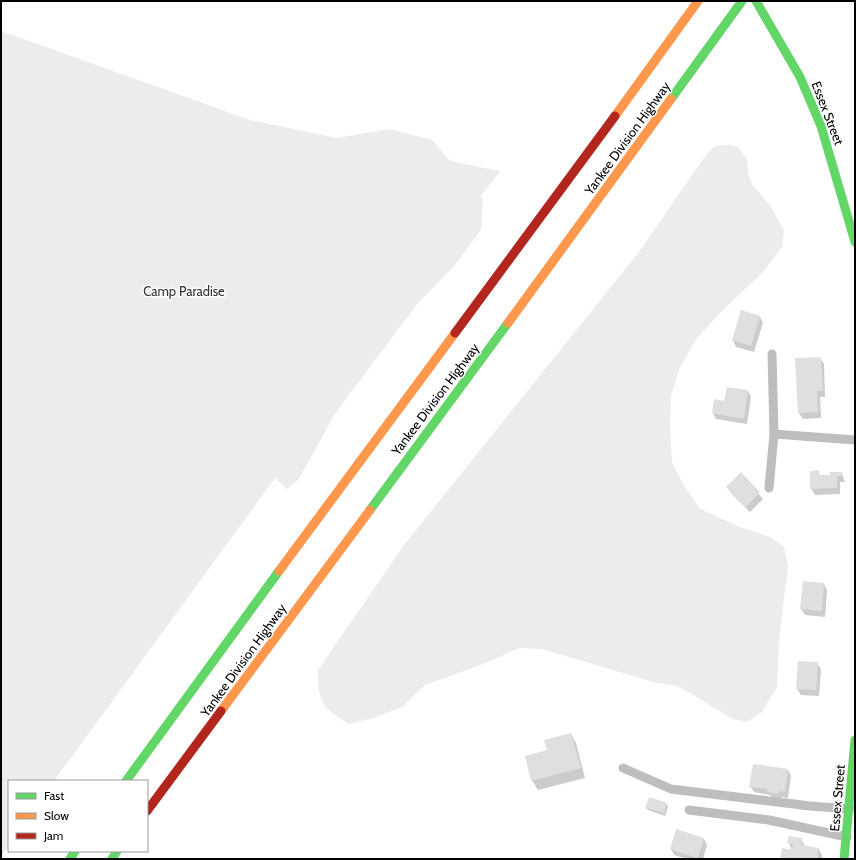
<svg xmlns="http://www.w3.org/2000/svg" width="856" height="860" font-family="Cabin,sans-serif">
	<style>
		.green { fill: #ececec }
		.shadow { fill: #0003 }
		.building { fill: #dfdfdf }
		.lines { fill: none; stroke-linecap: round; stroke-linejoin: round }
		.lane { stroke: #bebebe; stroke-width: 9 }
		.fast { stroke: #63d668; stroke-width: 9 }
		.slow { stroke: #ff974d; stroke-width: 9 }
		.jam { stroke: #b3261e; stroke-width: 9 }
		.labels { text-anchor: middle; stroke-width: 3; stroke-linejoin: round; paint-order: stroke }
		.street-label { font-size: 13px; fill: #000; stroke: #fff }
		.park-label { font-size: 13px; fill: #333; stroke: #fff }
	</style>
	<rect width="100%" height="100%" fill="#fff"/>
	<path class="green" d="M1 31 250 120 337 138 389 129 432 140 450 161 500 171 481 196 483 200 481 230 454 266 418 303 334 415 299 479 287 489 275 478 54 781H9V846L1 857Z
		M728 145 738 147 747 159 748 174 753 186 770 205 784 231 782 247 762 273 722 311 697 338 680 367 671 396 670 429 672 462 683 484 700 509 738 526 770 537 784 547 788 566 779 639 777 687 762 712 747 722 733 719 678 686 653 682 542 649 519 648 486 663 425 685 402 707 373 718 349 724C321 707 318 702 318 670L404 545 639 252 705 156 715 146Z"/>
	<path class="shadow" d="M741 311 760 317 763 323 754 352 736 347 733 340Z
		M820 358 824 364 825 397H820L821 418 803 419 799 413 796 359Z
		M728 388 748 391 751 397 747 424 716 419 713 413 725 402Z
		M818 472 821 476H831L842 473 845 482H840V494L815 495 811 488Z
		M741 474 763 499 750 512 731 493 727 487Z
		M824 584 827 590 825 617 805 615 801 609Z
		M817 663 821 669 819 696 801 695 797 689Z
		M571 734 576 743 585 778 538 790 532 780 548 751Z
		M788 770 791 776 788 798 782 797 781 800 772 798 770 795 754 792 750 786Z
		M667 804 668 807 665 816 648 810 646 808Z
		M704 839 707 845 703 859H687L674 855 671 849Z
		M801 839 805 846 819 849 822 855V859H781L792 851 789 843Z"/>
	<path class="building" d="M741 310 760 316 751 346 732 340Z
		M821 357 823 391H817L818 412 798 413 795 358Z
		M727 387 748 390 744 419 712 413 714 399 724 401Z
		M819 470V475H830V472H842V476H837V488L810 489V471Z
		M741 472 760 492 746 507 726 487Z
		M803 581 824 583 822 611 800 609Z
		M798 661 818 662 816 690 796 689Z
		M571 733 581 768 531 781 525 756 547 750 544 740Z
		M753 764 788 769 785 792 779 791 778 794 767 792 768 789 749 787Z
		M649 797 667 803 664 813 645 808Z
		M676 829 704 838 698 858 670 849Z
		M789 836 802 838 801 845 819 848 817 859H780L782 848 792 850 793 844 787 843Z"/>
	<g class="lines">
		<path class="lane" d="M772 354 774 434
			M769 488 774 434 855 440
			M623 768 671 789 810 806 850 809
			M689 810 769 820 847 837"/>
		<path class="fast" d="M756 1 800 77 821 126 855 242
			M671 99 742 1
			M370 510 508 323
			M126 781 279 571
			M70 859 75 851
			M112 859 117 851
			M844 859 855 740"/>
		<path class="slow" d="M615 116 698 1
			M508 323 671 99
			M279 571 455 333
			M221 711 370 510"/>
		<path class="jam" d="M455 333 615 116
			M147 811 221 711"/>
	</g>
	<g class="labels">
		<g class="street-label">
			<text transform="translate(828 113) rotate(69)" y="5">Essex Street</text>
			<text transform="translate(627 138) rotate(-54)" y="5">Yankee Division Highway</text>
			<text transform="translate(435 399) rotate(-53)" y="5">Yankee Division Highway</text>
			<text transform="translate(243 660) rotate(-54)" y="5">Yankee Division Highway</text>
			<text transform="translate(837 798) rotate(-85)" y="5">Essex Street</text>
		</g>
		<g class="park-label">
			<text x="184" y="296">Camp Paradise</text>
		</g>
	</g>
	<rect width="856" height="860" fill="none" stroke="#000000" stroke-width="4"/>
	<rect x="8" y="780" width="140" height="72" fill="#ffffff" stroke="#999999"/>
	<rect x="16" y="793" width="20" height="6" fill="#63d668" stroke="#999999"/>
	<text x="44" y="800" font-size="12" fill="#000000">Fast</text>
	<rect x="16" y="813" width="20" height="6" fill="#ff974d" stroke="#999999"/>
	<text x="44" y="820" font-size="12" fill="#000000">Slow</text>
	<rect x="16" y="833" width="20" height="6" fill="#b3261e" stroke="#999999"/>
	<text x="44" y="840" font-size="12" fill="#000000">Jam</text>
</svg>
